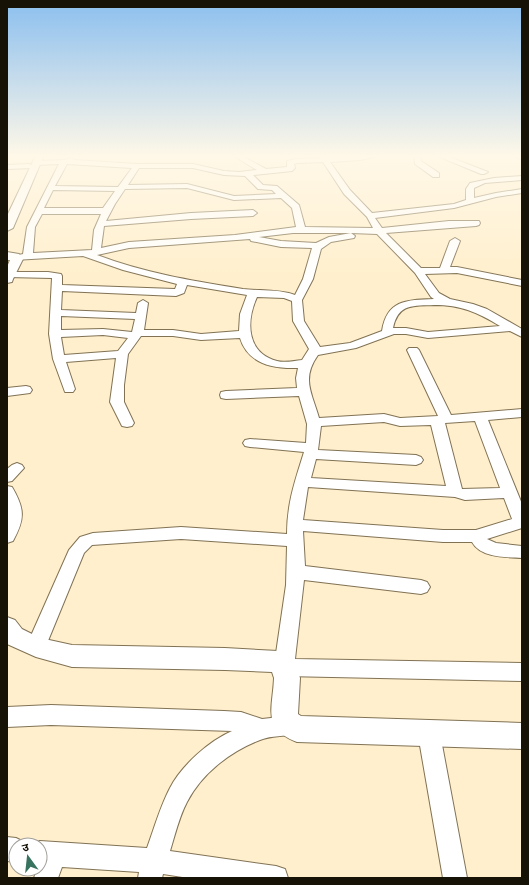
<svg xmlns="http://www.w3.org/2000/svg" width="529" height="885" font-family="Arial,'Noto Sans Devanagari',sans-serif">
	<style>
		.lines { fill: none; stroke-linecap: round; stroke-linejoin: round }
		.minor-casing { stroke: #817254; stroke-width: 2 }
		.major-casing { stroke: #817254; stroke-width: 2 }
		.minor { fill: #fff; fill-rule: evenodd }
		.major { fill: #fff; fill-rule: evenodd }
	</style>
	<rect width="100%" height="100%" fill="#ffefcc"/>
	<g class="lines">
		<defs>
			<path id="minor" d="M232 155H240L266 169 287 167V161L296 159 320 158 319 155H325L327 157 380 155 379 156 360 160 330 162 350 190 372 213 454 204 466 200V189L470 183 494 178 522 176V180L485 183 474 188V198L496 193 522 189V193L496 197 454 208 375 218 382 228 449 221H479L480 223 479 225 476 226 386 233 421 268H440L450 241 455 238 460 241 450 267H457L522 280V286L457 273 425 274 439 293 450 299 473 304 487 309 522 329V337L510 331 428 338 406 334H394L356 348 318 355C301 379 312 393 319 418L384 414 400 418 438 416 407 350 409 348H417L419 350 451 415 522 409V417L488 420 522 504V528L487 539 496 543 522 546V558C506 557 481 558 472 542H443L303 531 305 566 421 580 427 582 430 587 427 592 421 594 304 580 295 659 522 663V681L284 676 277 673 274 667 286 585 287 546 181 539 92 545 84 553 43 653 36 655 29 653 26 647 69 550 80 537 93 533 181 527 287 534C287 503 295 481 304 452L250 447 245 446 243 443 245 440 250 439 306 443 307 424 299 396 226 399 221 398 220 395 221 392 226 391 297 388 296 378 298 368C273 369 248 364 240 338L201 340 173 336H141L128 354 124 385V402L134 423 132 426 127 427 122 426 110 402 116 358 66 362 75 389 73 392H65L53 359 49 334 52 278 7 277V273L9 272H48L61 274 62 276V285L175 289 177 284 123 270 83 256 14 260 12 258 14 256 23 254 27 227 59 164 37 165 33 163 37 161 64 160 71 158 74 160 137 164H193L224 171 239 172 257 170ZM323 162 344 194 367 217 373 228 305 227 299 205 277 186 263 185 253 175 292 171 295 168 294 164 297 163ZM67 164 132 168 118 187 55 186ZM139 168H193L224 175 245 176 258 189 272 190 276 194 234 196 187 184 128 185ZM187 188 234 200 281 198 292 208 296 227 235 235 129 242 101 248 104 226 191 219 253 216 257 213 253 210 191 213 106 221 115 204 125 189ZM53 190 115 191 103 208H44ZM42 214H101L94 230 92 250 33 253 35 227ZM293 233H351L329 237 316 243 281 241 259 237ZM351 233 377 234 415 273 431 297 434 299C406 300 387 300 382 331L350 343 320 347 304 321 302 300 313 279 321 249 331 242 354 238 355 236ZM250 239 251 241 281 247 312 248 303 279 295 295C278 289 260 291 243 289 193 281 144 273 97 255L129 248ZM187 285 247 295 240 314 239 331 201 334 173 330H144L148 303 143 300 138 303 136 313 61 310 62 291 176 296 184 293ZM257 297 284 298 292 301 293 321 309 349 302 360C294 361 284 363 277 361 246 353 246 321 257 297ZM434 305C461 305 477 312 500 326L428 332 406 328H393C398 303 414 306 434 305ZM61 316 135 319 132 332 103 329 61 330ZM103 335 128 338 118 351 64 355 61 337ZM475 421 500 488 462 489 445 423ZM384 422 400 426 431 425 446 486 311 478 316 459 416 465 421 463 423 460 421 457 416 455 318 450 321 426ZM308 487 455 497 465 500 504 498 512 519 476 530H443L303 520Z
				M414 155H420L421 161 439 173V177H433L415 164Z
				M435 155H444L488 172 484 174H481Z
				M513 155H522V160Z
				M29 164 33 166 32 168 7 169V165Z
				M26 386 30 387 32 390 30 393 7 396V388Z
				M17 463 22 465 24 468 12 481 7 482V469L12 465Z
				M7 486 12 487C25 509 25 519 13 541L7 543Z
				M51 705 224 711 241 712 262 719 289 716 296 719 299 726 296 733C285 737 272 735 260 740 231 751 202 773 187 802 179 817 175 835 170 851L276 866 285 869 288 878H189L163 874 162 878H138L139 872 62 867 58 878H34L37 869H40V845H31L40 841 147 848C154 829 160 807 170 788 181 766 209 741 232 731L51 725 7 727V707Z
				M429 724 436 727 440 734 467 878H443L418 734 422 727Z
				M7 837 16 838 24 842 26 845H16V862L7 861Z"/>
			<path id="major" d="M36 155H44L13 228 7 231V216Z
				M7 252 19 254 23 259 13 279 12 282 7 283V267L10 260H7Z
				M7 617 15 620 22 629 40 638 72 645 225 648 278 651 287 654 294 661 297 669 300 678 298 714 301 716 522 723V749L297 742C261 728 273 708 274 678L272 672 225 670 72 667 36 657 7 644Z"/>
		</defs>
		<use href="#minor" class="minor-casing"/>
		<use href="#major" class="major-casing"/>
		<use href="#minor" class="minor"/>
		<use href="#major" class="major"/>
	</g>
	<linearGradient id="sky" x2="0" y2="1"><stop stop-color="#8bbfef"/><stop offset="0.56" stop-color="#fff8e8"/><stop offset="1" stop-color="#fff8e8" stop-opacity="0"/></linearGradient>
	<rect width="529" height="279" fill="url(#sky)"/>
	<rect width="529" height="885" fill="none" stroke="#171206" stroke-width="16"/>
	<g transform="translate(28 857) rotate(345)"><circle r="19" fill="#ffffff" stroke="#a2a09b"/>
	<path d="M0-3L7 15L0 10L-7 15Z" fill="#37735e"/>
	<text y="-6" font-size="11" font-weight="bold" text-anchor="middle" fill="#171206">उ</text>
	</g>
</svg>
